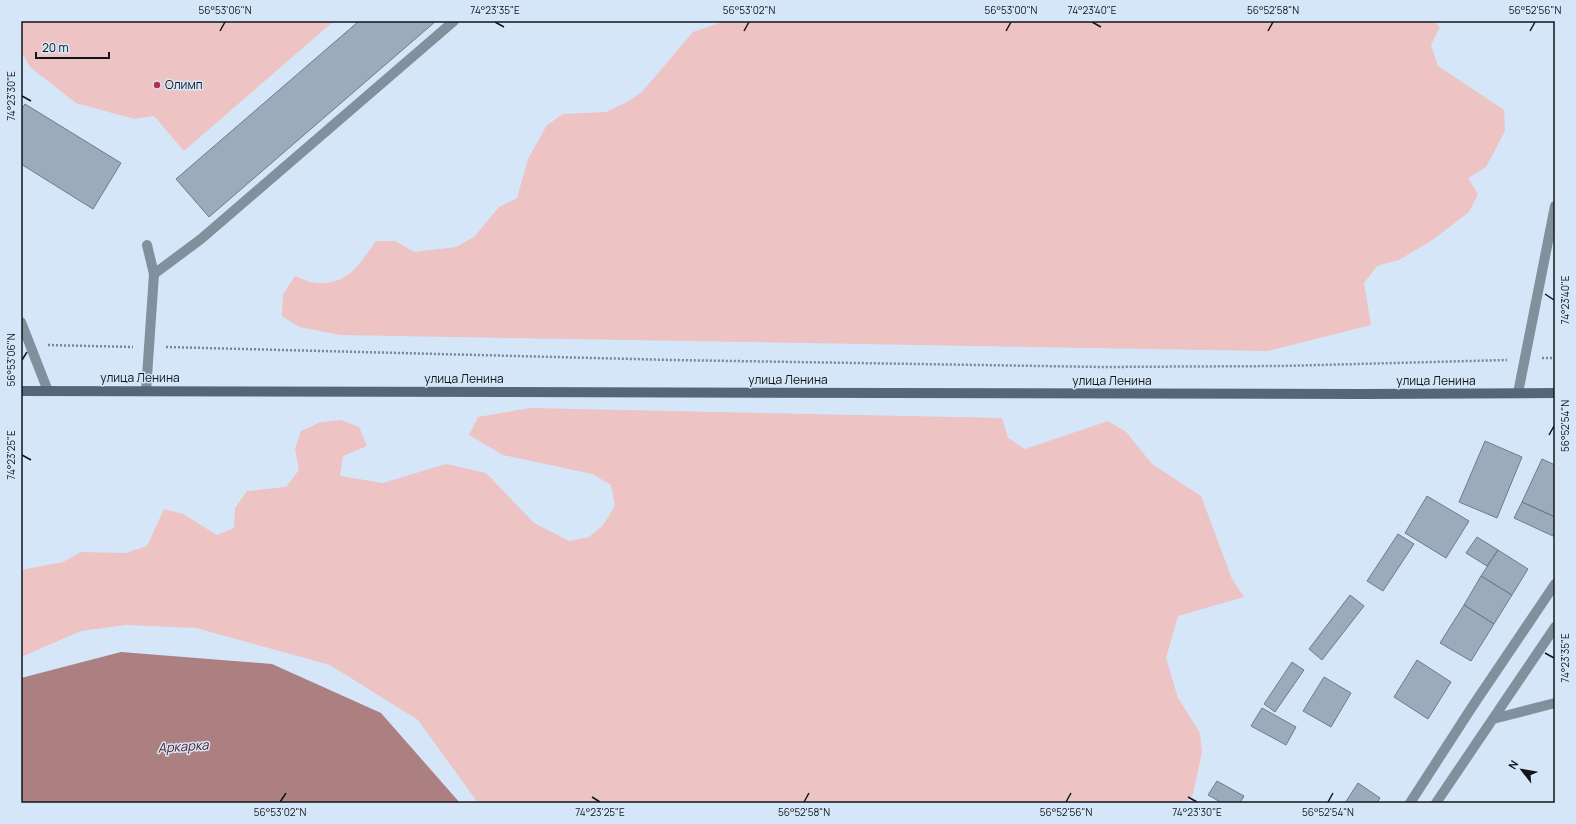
<svg xmlns="http://www.w3.org/2000/svg" width="1576" height="824" font-family="Manrope,sans-serif">
	<style>
		.green { fill: #edc3c4 }
		.water { fill: #ac7f81 }
		.building { fill: #9babbc; stroke: #6d7c8c }
		.lines { fill: none; stroke-linecap: round; stroke-linejoin: round }
		.path { stroke: #7a8692; stroke-width: 2.5; stroke-dasharray: 2 2; stroke-linecap: butt }
		.service { stroke: #828f9c; stroke-width: 10 }
		.minor { stroke: #828f9c; stroke-width: 10 }
		.secondary { stroke: #53667a; stroke-width: 10 }
		.ticks { fill: none; stroke: #10161b; stroke-width: 1.5 }
		.poi-dot { fill: #bd2d48; stroke: #d5e6f8; stroke-width: 1.5 }
		.labels { text-anchor: middle; stroke-width: 3; stroke-linejoin: round; paint-order: stroke }
		.poi-label { font-size: 12px; fill: #10161b; stroke: #d5e6f8; text-anchor: start }
		.street-label { font-size: 12px; fill: #10161b; stroke: #d5e6f8 }
		.water-label { font-size: 13px; font-style: italic; fill: #521820; stroke: #d5e6f8 }
		.neatline { fill: none; stroke: #10161b; stroke-width: 1.5 }
		.ticks-label { font-size: 10px; text-anchor: middle; fill: #10161b }
	</style>
	<rect width="100%" height="100%" fill="#d5e6f8"/>
	<path class="green" d="M21 21H334L184 151 154 116 134 119 76 103 30 67 21 51Z
		M726 21H1432L1440 27 1431 45 1438 66 1504 110 1505 131 1486 167 1468 178 1478 194 1469 212 1434 239 1399 260 1377 266 1364 283 1371 325 1268 351 340 335 299 327 282 316 283 294 295 276C302 279 309 282 316 283 349 285 359 264 376 241H395L414 252 456 247 474 237 499 207 517 198 528 159 547 125 563 114 606 112 627 102 642 92 693 32Z
		M530 408 1002 418 1008 438 1025 449 1108 421 1126 432 1152 464 1201 496 1232 579 1244 597 1178 616 1166 658 1178 698 1200 733 1202 752 1193 794 1186 803H478L418 720 330 665 196 628 126 625 81 631 21 657V570L63 562 81 552 126 553 147 546 164 509 183 514 217 535 234 528 235 508 247 491 286 487 299 470 295 449 301 431 321 422 341 420 359 427 367 446 343 456 340 476 383 483 446 464 486 473 534 523 569 541 589 537 603 525 615 506 611 485 592 474 503 455 469 435 478 417Z"/>
	<path class="water" d="M121 652 272 664 381 713 460 803H21V678Z"/>
	<path class="building" d="M359 21H436L209 217 176 179Z
		M25 104 121 163 93 209 21 164V110Z
		M1485 441 1522 457 1497 518 1459 502Z
		M1542 459 1555 465V517L1522 502Z
		M1427 496 1469 521 1446 558 1405 533Z
		M1522 502 1555 517V531L1553 536 1514 518Z
		M1398 534 1414 544 1383 591 1367 581Z
		M1477 537 1498 550 1487 566 1466 553Z
		M1498 550 1528 569 1512 595 1481 576Z
		M1481 576 1512 595 1494 624 1464 605Z
		M1350 595 1364 606 1322 660 1309 649Z
		M1464 605 1494 624 1471 661 1440 643Z
		M1417 660 1451 682 1428 719 1394 697Z
		M1292 662 1304 670 1275 712 1264 704Z
		M1324 677 1351 693 1331 727 1303 711Z
		M1262 708 1296 727 1286 745 1251 726Z
		M1217 781 1244 796 1240 803H1222L1208 795Z
		M1358 783 1380 798 1377 803H1345Z"/>
	<g class="lines">
		<path class="path" d="M48 345 133 347
			M166 347 672 360 1102 367 1282 366 1507 360
			M1542 358H1555"/>
		<path class="service" d="M147 245 154 274
			M146 391 154 274 201 239 454 21
			M1518 393 1555 206"/>
		<path class="minor" d="M21 322 48 391
			M1493 719 1555 703
			M1410 803 1472 707 1555 584
			M1436 803 1555 627"/>
		<path class="secondary" d="M21 391 1361 394 1555 393"/>
	</g>
	<path class="ticks" d="M495 22 504 27M1092 22 1101 27M220 31 225 22M744 31 749 22M1006 31 1011 22M1268 31 1273 22M1530 31 1535 22M22 96 31 101M1545 294 1554 300M22 360 27 352M1549 435 1554 426M22 455 31 460M1545 653 1554 658M592 797 600 802M1188 797 1197 802M280 802 286 793M804 802 809 793M1066 802 1071 793M1328 802 1333 793"/>
	<circle class="poi-dot" cx="157" cy="85" r="4"/>
	<g class="labels">
		<g class="poi-label">
			<text x="165" y="89">Олимп</text>
		</g>
		<g class="street-label">
			<text x="140" y="382">улица Ленина</text>
			<text x="464" y="383">улица Ленина</text>
			<text x="788" y="384">улица Ленина</text>
			<text x="1112" y="385">улица Ленина</text>
			<text x="1436" y="385">улица Ленина</text>
		</g>
		<g class="water-label">
			<text transform="translate(183 746) rotate(-4)" y="5">Аркарка</text>
		</g>
	</g>
	<rect width="1576" height="824" fill="none" stroke="#d5e6f8" stroke-width="44"/>
	<g transform="translate(1522 770) rotate(301)" stroke="#d5e6f8" stroke-width="3" paint-order="stroke">
	<path d="M0-3L7 15L0 10L-7 15Z" fill="#10161b"/>
	<text y="-6" font-size="11" font-weight="bold" text-anchor="middle" fill="#10161b">N</text>
	</g>
	<path d="M36 52v6h73v-6" fill="none" stroke="#10161b" stroke-width="2"/>
	<text x="42" y="52" font-size="12" fill="#10161b" stroke="#d5e6f8" stroke-width="3" paint-order="stroke">20 m</text>
	<rect x="22" y="22" width="1532" height="780" class="neatline"/>
	<g class="ticks-label">
		<text x="225" y="14">56°53'06"N</text>
		<text x="495" y="14">74°23'35"E</text>
		<text x="749" y="14">56°53'02"N</text>
		<text x="1011" y="14">56°53'00"N</text>
		<text x="1092" y="14">74°23'40"E</text>
		<text x="1273" y="14">56°52'58"N</text>
		<text x="1535" y="14">56°52'56"N</text>
		<text transform="translate(11 96) rotate(-90)" y="4">74°23'30"E</text>
		<text transform="translate(1565 300) rotate(-90)" y="4">74°23'40"E</text>
		<text transform="translate(11 360) rotate(-90)" y="4">56°53'06"N</text>
		<text transform="translate(1565 426) rotate(-90)" y="4">56°52'54"N</text>
		<text transform="translate(11 455) rotate(-90)" y="4">74°23'25"E</text>
		<text transform="translate(1565 658) rotate(-90)" y="4">74°23'35"E</text>
		<text x="280" y="816">56°53'02"N</text>
		<text x="600" y="816">74°23'25"E</text>
		<text x="804" y="816">56°52'58"N</text>
		<text x="1066" y="816">56°52'56"N</text>
		<text x="1197" y="816">74°23'30"E</text>
		<text x="1328" y="816">56°52'54"N</text>
	</g>
</svg>
